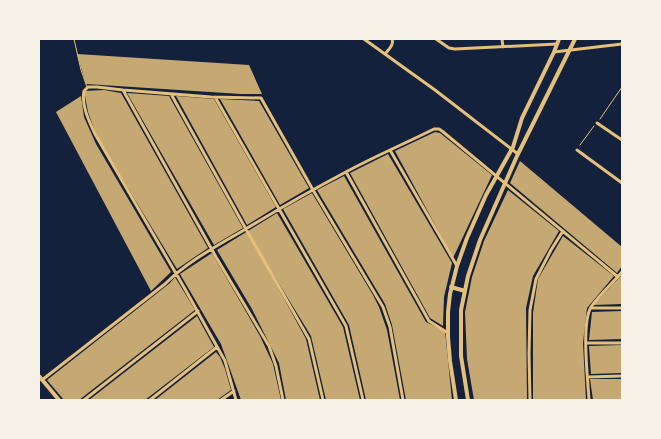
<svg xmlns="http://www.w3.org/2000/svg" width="661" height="439" font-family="'Roboto Condensed',sans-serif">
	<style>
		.building { fill: #c6a872 }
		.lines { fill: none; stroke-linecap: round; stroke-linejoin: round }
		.path { stroke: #e5c07b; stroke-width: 1 }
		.service { stroke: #e5c07b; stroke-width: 1 }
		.minor { stroke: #e5c07b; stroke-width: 3 }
		.tertiary { stroke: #e5c07b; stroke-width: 4 }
	</style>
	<rect width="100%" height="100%" fill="#14213d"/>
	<path class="building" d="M77 54 249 65 262 94H241L86 84Z
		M104 90 121 93 208 248 177 269 97 137 88 112 84 91Z
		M127 93 169 96 243 228 214 245Z
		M81 96 84 117 96 144 171 272 151 291 56 112Z
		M176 96 214 99 276 207 247 225Z
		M220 99 259 101 309 188 280 205Z
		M435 132 440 133 492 175 453 258 395 151Z
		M388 154 452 263 444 297 443 326 430 318 350 173Z
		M520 161 622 247V266L617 273 510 183Z
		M344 176 426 322 445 331 452 400H406L392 325 385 304 317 190Z
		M508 190 559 231 533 276 526 308 527 400H474L467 359 465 312 472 277 484 241Z
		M312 193 373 295 379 307 387 330 400 400H366L349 325 283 209Z
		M277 213 343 327 360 400H326L311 336 251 238 306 339 320 400H286L279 363 252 309 217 250Z
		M563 236 614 276 587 308 583 343 586 400H533V313L538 279Z
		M212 253 260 336 273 364 281 400H241L221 344 180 274Z
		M622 275V304L593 305Z
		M175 277 195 310 79 400H64L47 380 170 283Z
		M622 311V339L589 340 592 312Z
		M197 316 214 347 145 400H89Z
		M622 345V373L591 374 589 346Z
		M216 352 220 357 225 369 231 390 217 400H155Z
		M590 379H622V400H593Z"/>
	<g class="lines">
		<path class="path" d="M600 119 622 87
			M580 145 594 126"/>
		<path class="service" d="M74 39 81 70 87 87"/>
		<path class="minor" d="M364 39 435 90 518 154
			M436 39 449 48 455 49 557 44
			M502 39 503 47
			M554 52 622 44
			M385 54C389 49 394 45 392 39
			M123 90 216 257 269 346 276 366 283 400
			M171 94 247 231 309 339 323 400
			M215 97 346 326 363 400
			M597 123 622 140
			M390 150 457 266
			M577 150 622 183
			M346 172 429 321 448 333
			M591 308H622
			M586 343H622
			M588 377 622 376
			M42 380 165 284C188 261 217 246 244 230 277 210 310 191 344 173 373 157 404 144 434 129H439L442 131 618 277
			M84 400 198 311
			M150 400 217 347
			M221 400 234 391
			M236 400 225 361 185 289 95 134C89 121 81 105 84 91L88 87H97L123 90 211 97 261 98 313 190 383 307 390 327 403 400
			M530 400 529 354 530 310 536 279 551 250 563 231
			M589 400C588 380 581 324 591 307 600 294 612 284 622 272"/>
		<path class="tertiary" d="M451 287 465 291
			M39 376 59 400
			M456 400 450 361 448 337V312L450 294 457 266 467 238 486 195 513 147 522 118 554 52 559 39
			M468 400 461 356V310L468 276 480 240 517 156 575 39"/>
	</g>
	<rect width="661" height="439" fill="none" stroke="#f6f1e7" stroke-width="80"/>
</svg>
